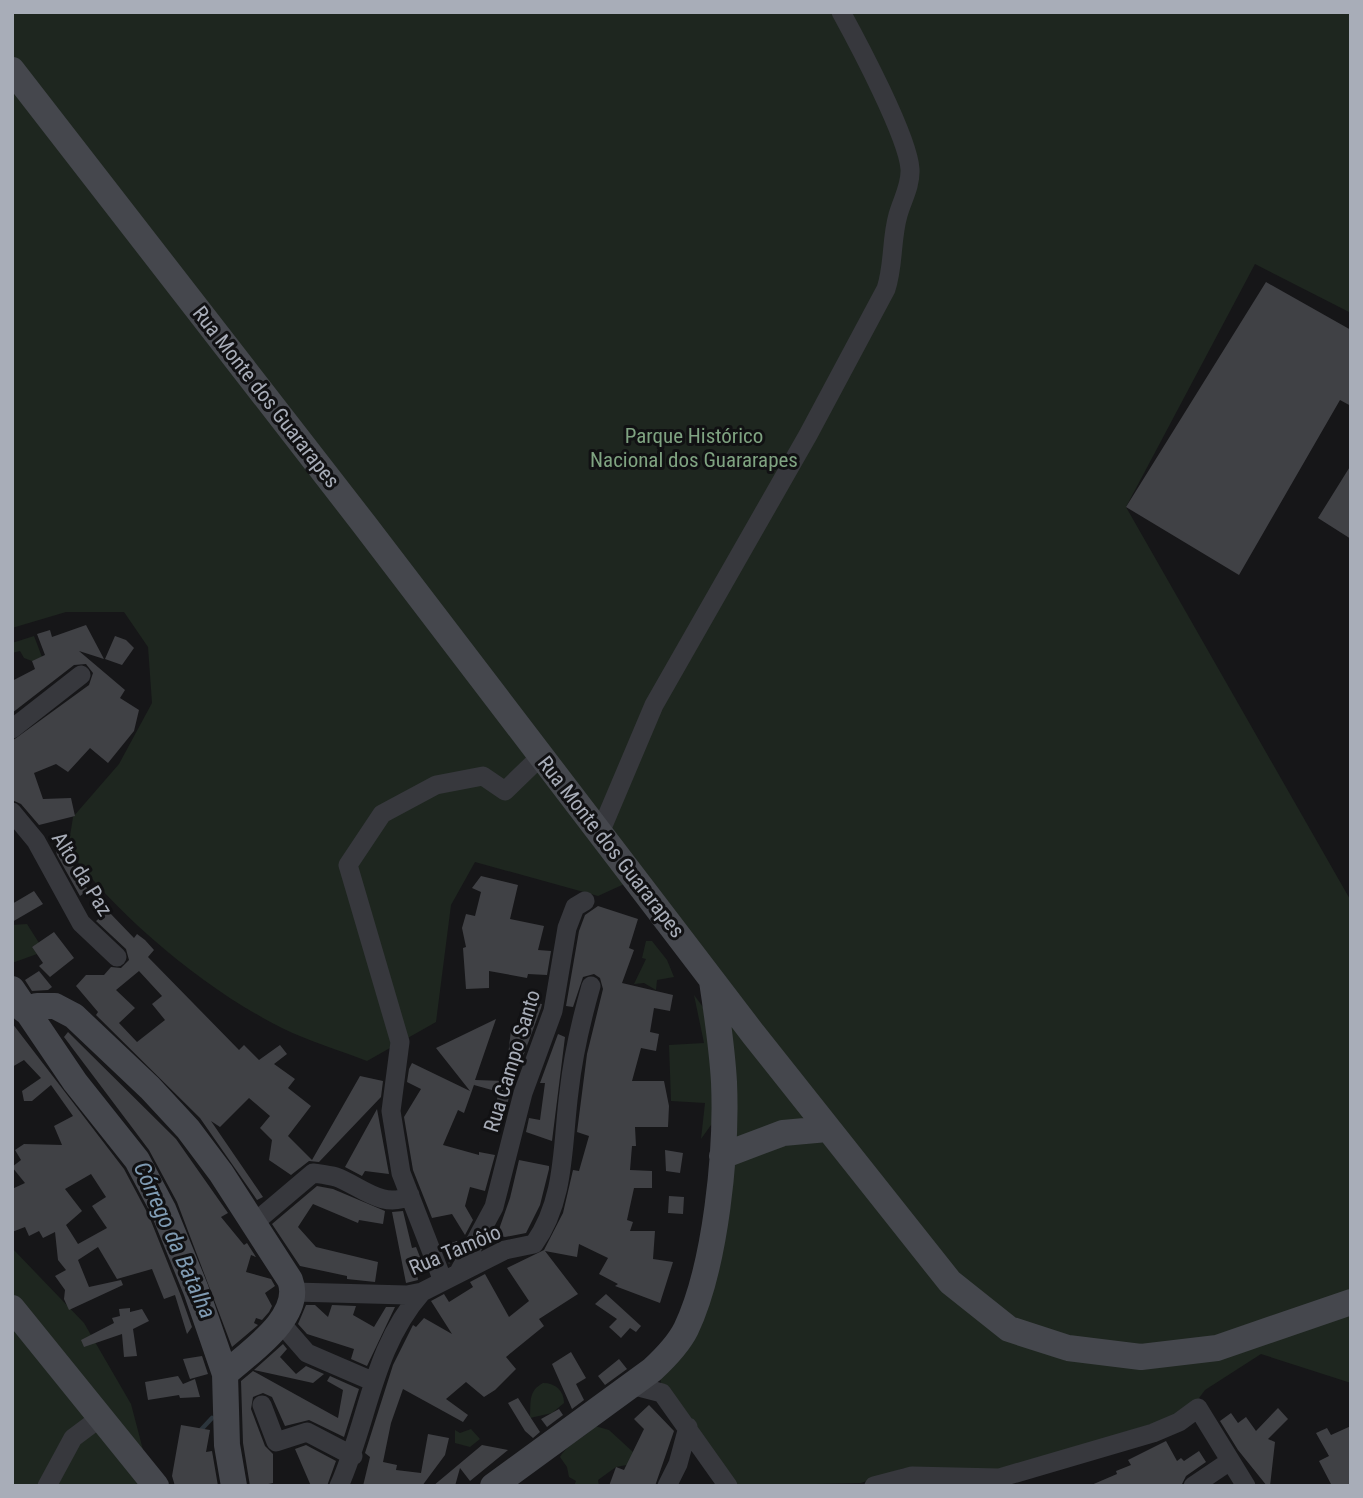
<svg xmlns="http://www.w3.org/2000/svg" width="1363" height="1498" font-family="'Roboto Condensed',sans-serif">
	<style>
		.green { fill: #1e261f }
		.lines { fill: none; stroke-linecap: round; stroke-linejoin: round }
		.stream { stroke: #2c353c; stroke-width: 4.5 }
		.building { fill: #404145; fill-rule: evenodd }
		.street { stroke: #37383d; stroke-width: 19 }
		.secondary { stroke: #45474d; stroke-width: 26 }
		.labels { text-anchor: middle; stroke-width: 6; stroke-linejoin: round; paint-order: stroke }
		.street-label { font-size: 21px; fill: #a8adb8; stroke: #111113 }
		.park-label { font-size: 21px; fill: #7fa381; stroke: #111113 }
		.water-label { font-size: 23px; font-style: italic; fill: #7f9bb3; stroke: #111113 }
	</style>
	<rect width="100%" height="100%" fill="#161618"/>
	<path class="green" d="M12 12H1351V313L1255 264 1126 507 1351 901V1383L1261 1354 1205 1390 1196 1402 1177 1416 994 1473 947 1478 904 1468 861 1483 730 1486 662 1393 658 1358 678 1322 696 1277 716 1118 701 1139 705 1103 671 1101 669 1045 704 1043 694 995 718 1027 711 975 633 880 598 896 475 862 451 905 436 1022 367 1061C339 1050 308 1041 282 1028 207 991 117 916 68 849L73 817 119 764 152 703 148 647 124 612H66L12 628Z
		M34 636 42 657 32 661 24 658 20 651 12 653V643Z
		M27 924 39 943 32 947 37 954 12 963V925Z
		M646 941H652L667 960 674 977 657 980 656 990 644 983 634 984 646 959 642 958Z
		M12 1248 84 1323 131 1404 148 1469 136 1486H12Z
		M543 1383C556 1383 564 1391 564 1403L552 1413 530 1418C531 1402 528 1391 543 1383Z
		M595 1426 609 1430 633 1452 632 1464 616 1467 598 1480 599 1486H574L576 1481 569 1477 567 1467 560 1457C569 1442 584 1439 595 1426Z
		M471 1429 480 1439 470 1447 455 1443V1430L460 1433Z"/>
	<g class="lines">
		<path class="stream" d="M198 1433 212 1418"/>
	</g>
	<path class="building" d="M1266 282 1351 330V406L1340 400 1239 575 1126 507Z
		M1351 465V539L1318 518Z
		M86 625 104 659 79 651 125 690 120 698 139 710 134 731 108 763 90 748 68 772 56 764 34 773 43 799 71 798 75 816 39 825 21 804 12 800V741L89 685 93 673 86 664 74 665 12 713V681L35 669 32 661 45 655 37 634 50 630 52 637Z
		M115 636 126 640 134 648 122 665 105 659Z
		M59 842 88 890 80 896 57 855 54 844Z
		M481 876 518 885 510 919 544 926 538 950 551 951 547 975 528 974 527 978 489 971V988L466 989 463 948 466 947 462 928 466 914 475 916 481 892 472 888Z
		M34 891 43 904 12 922V904Z
		M598 906 638 919 629 948 634 950 622 983 673 995 670 1011 654 1008 650 1032 659 1034 656 1051 641 1048 632 1081H664L669 1106 668 1127H635L636 1146H632L630 1170 652 1171V1188H634L627 1220 633 1222 630 1231H655L653 1259 673 1262 660 1303 615 1286 618 1284 599 1274 608 1258 579 1244 577 1257 545 1251 578 1294 539 1319 544 1326 506 1357 516 1369 495 1390 484 1397 466 1382 446 1399 468 1415 463 1422 403 1389 391 1423 383 1462 397 1465 396 1470 421 1473 428 1434 449 1438 445 1455 422 1486H363L370 1457 365 1453 393 1365 413 1325 416 1327 424 1318 452 1334 431 1301 444 1294 449 1302 473 1287 470 1282 485 1274 509 1317 529 1301 507 1268 544 1250 563 1213 573 1170 579 1171 589 1136 577 1132 587 1054 603 989 600 978 594 974 583 977 573 1007 566 1006 579 931 585 915Z
		M108 911 134 938 137 934 145 940 154 950 148 957 239 1050 244 1045 259 1060 280 1045 287 1054 274 1064 295 1079 288 1088 311 1106 288 1136 312 1160 360 1076 383 1081 381 1097 319 1162 309 1161 291 1175 269 1160 272 1140 260 1128 270 1116 249 1098 220 1127 211 1121 263 1197 257 1200 200 1118 96 1015 98 1012 76 986 86 975H104L111 967 121 968 129 960 126 949 96 921ZM139 971 162 996 152 1004 165 1020 137 1042 119 1023 135 1008 116 990Z
		M54 932 74 958 50 977 39 966 43 963 32 947Z
		M39 971 52 987 48 990 32 991 25 980Z
		M525 1002 542 1004 541 1008 511 1089 502 1125 491 1121 499 1092 474 1085 475 1082 464 1113 458 1110 443 1145 479 1155V1152L495 1155 485 1191 470 1187 465 1206 473 1220 465 1235 452 1214 432 1218 413 1170 404 1117 421 1089 407 1082 409 1069 412 1063 470 1091 436 1048 496 1019 475 1080 505 1081 511 1030 520 1034Z
		M12 1023 124 1169 149 1216 181 1296 192 1327 187 1334 175 1295 164 1299 152 1269 117 1279 98 1247 78 1260 89 1287 121 1280 123 1285 69 1310 64 1299 65 1290 55 1276 66 1270 58 1260 55 1232 43 1238 39 1231 29 1236 25 1227 12 1232V1189L25 1183 12 1167 21 1160 15 1150 24 1144 62 1145 54 1126 73 1116 51 1085 32 1101H24L22 1091 41 1078 24 1060 12 1067ZM91 1174 106 1197 92 1206 107 1228 78 1244 66 1225 82 1211 65 1189Z
		M68 1032 176 1139 228 1213 221 1217 244 1245 247 1243 256 1257 251 1255 246 1272 271 1279 275 1286 265 1293 272 1306 269 1312 262 1320 256 1318 254 1323 258 1325 232 1347 177 1202 149 1150 64 1037Z
		M558 1034 565 1037 552 1141 526 1132 529 1118 540 1120 545 1083H540Z
		M377 1109 389 1174 365 1171 362 1176 345 1167Z
		M665 1150 683 1153 680 1173 666 1171Z
		M519 1160 549 1166V1169L540 1205 526 1233 505 1237 497 1235 510 1198Z
		M317 1186 333 1189 385 1211 383 1224 359 1220 358 1223 313 1204 298 1227 316 1247 378 1262 375 1282 347 1279V1276L300 1266 272 1224Z
		M669 1196 684 1197 683 1214 668 1213Z
		M403 1211 412 1248 416 1247 426 1272 417 1274 418 1280 406 1283 392 1212Z
		M457 1241 458 1247 449 1264 442 1246Z
		M606 1294 641 1326 636 1332 630 1328 621 1338 609 1327 617 1319 595 1304Z
		M306 1305H315L328 1317 332 1305 356 1306 353 1315 374 1327 386 1307H395L367 1366 351 1359 354 1349 307 1334 298 1324Z
		M130 1308V1312L142 1309 149 1321 133 1329 137 1356 124 1357 122 1334 84 1347 81 1340 114 1323 112 1318 120 1316 119 1309Z
		M283 1344 287 1349 280 1357 296 1374 306 1366 324 1374 313 1383 254 1370Z
		M571 1352 586 1378 576 1384 584 1400 572 1409 552 1364Z
		M202 1356 208 1374 190 1379 183 1359Z
		M619 1359 627 1369 605 1385 598 1376Z
		M253 1371 338 1418 343 1390 327 1381 330 1376 359 1389 344 1437 309 1420 285 1426 272 1397 263 1393 253 1397 251 1409 265 1446 273 1454V1483L259 1486H250L243 1443 241 1381Z
		M178 1376 183 1384 195 1379 200 1397 180 1398 179 1395 148 1400 145 1382Z
		M518 1398 540 1432 533 1438 525 1431 508 1403Z
		M649 1405 674 1431 655 1486H609L616 1467 624 1470 644 1429 634 1419Z
		M1278 1408 1288 1419 1268 1439 1275 1442 1270 1486H1267L1238 1450 1220 1421 1231 1413 1238 1423 1246 1417 1256 1431Z
		M559 1409 563 1415 547 1427 541 1419Z
		M181 1425 210 1430 206 1452 212 1451 218 1486H175L172 1476Z
		M1351 1426V1486H1332L1319 1461 1329 1456 1316 1433 1327 1428 1331 1435Z
		M1166 1441 1177 1461 1181 1458 1184 1461 1199 1451 1206 1462 1186 1476 1181 1486H1089L1117 1474 1116 1471 1131 1465 1128 1460Z
		M306 1445 336 1461 327 1486H311L295 1449Z
		M482 1445 508 1450 470 1481 460 1468 455 1486H433Z"/>
	<g class="lines">
		<path class="street" d="M12 729 81 675
			M12 812 36 841 81 923 117 957
			M599 835 654 705 808 435 886 289C894 265 891 239 898 215 902 200 911 186 910 169 908 137 858 43 841 12
			M254 1223 313 1173C320 1174 329 1175 336 1177 359 1185 384 1211 410 1195
			M459 1272 494 1207 523 1093 553 1011 567 928 575 907 585 901
			M443 1281 401 1173 391 1111 400 1042 348 865 382 814 436 785 483 776 505 791 540 757
			M294 1292 407 1295 422 1292 505 1250 534 1244C566 1199 562 1144 569 1092 573 1055 581 1021 591 986
			M280 1322 307 1353 372 1381
			M631 1385 662 1393 728 1486
			M262 1405 276 1442 307 1432 353 1456
			M47 1486 73 1438 101 1417
			M339 1486C369 1419 372 1349 422 1292
			M667 1486 678 1464 688 1427
			M874 1486 912 1476 999 1478 1153 1433 1179 1422 1198 1408 1246 1486
			M1193 1486 1230 1461"/>
		<path class="secondary" d="M12 70 364 524 754 1035 950 1282 1009 1329 1068 1348 1141 1357 1217 1348 1351 1302
			M12 989 75 1082 137 1160 163 1209 196 1290 225 1374 227 1445 234 1486
			M24 1010 37 1006H55L74 1016 150 1088 188 1129 221 1173 290 1280C304 1317 248 1353 225 1374
			M722 1156 783 1133 827 1129
			M12 1308 156 1486
			M493 1486 652 1370C665 1358 678 1345 686 1329 716 1266 727 1151 724 1082 722 1048 717 1014 712 981"/>
	</g>
	<g class="labels">
		<g class="street-label">
			<text transform="translate(266 397) rotate(52)" y="7">Rua Monte dos Guararapes</text>
			<text transform="translate(611 847) rotate(52)" y="7">Rua Monte dos Guararapes</text>
			<text transform="translate(82 874) rotate(58)" y="7">Alto da Paz</text>
			<text transform="translate(512 1061) rotate(-73)" y="7">Rua Campo Santo</text>
			<text transform="translate(455 1250) rotate(-23)" y="7">Rua Tamôio</text>
		</g>
		<g class="park-label">
			<text x="694" y="443">Parque Histórico<tspan x="694" dy="24">Nacional dos Guararapes</tspan></text>
		</g>
		<g class="water-label">
			<text transform="translate(175 1240) rotate(66)" y="8">Córrego da Batalha</text>
		</g>
	</g>
	<rect width="1363" height="1498" fill="none" stroke="#a8adb8" stroke-width="28"/>
</svg>
